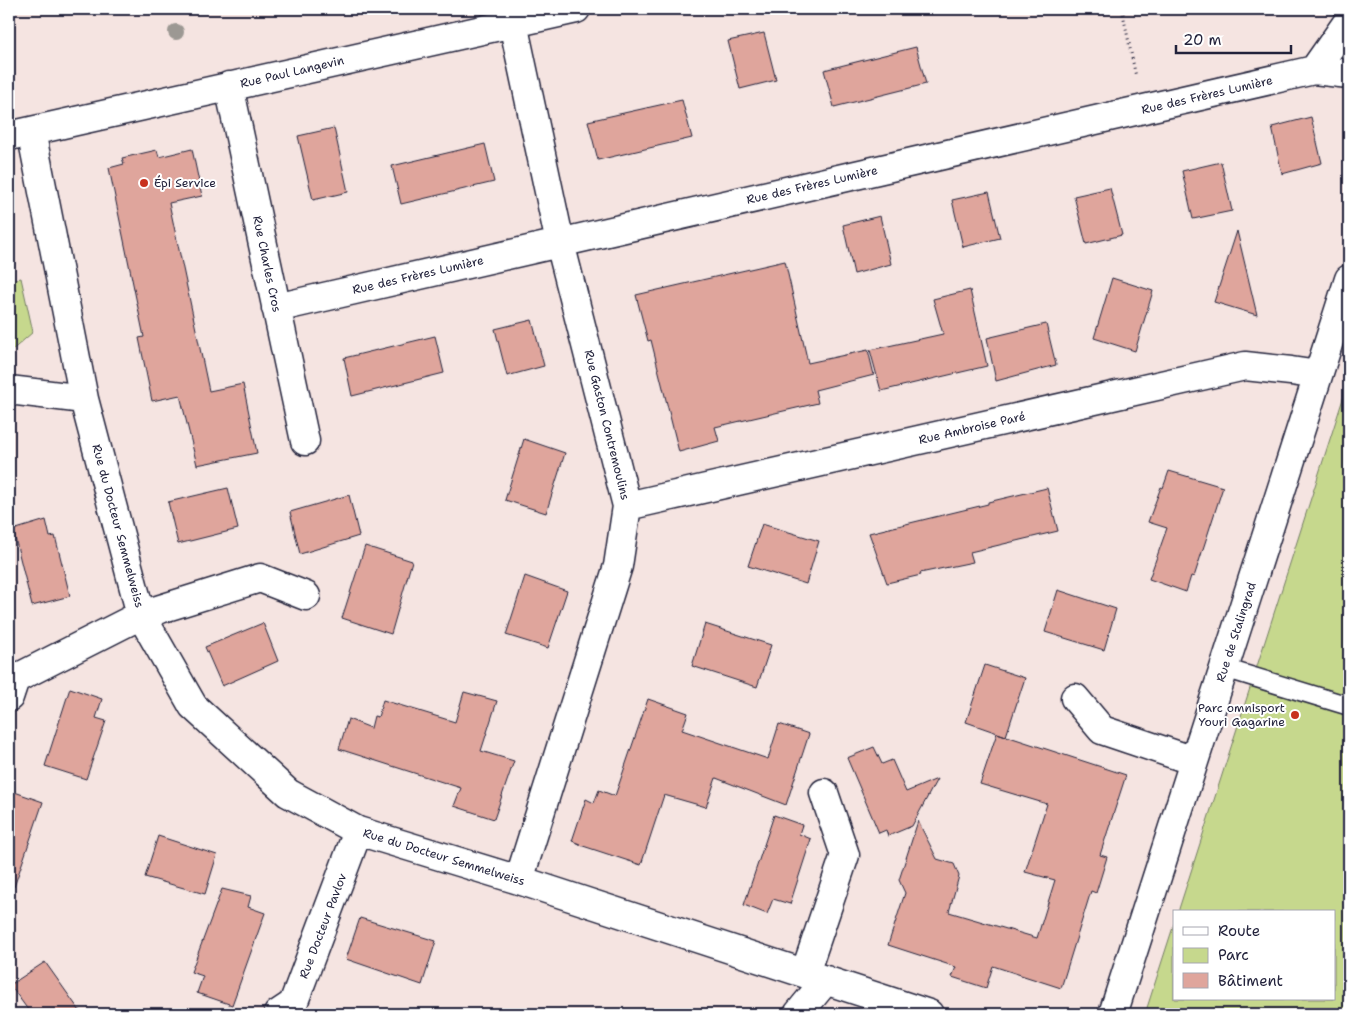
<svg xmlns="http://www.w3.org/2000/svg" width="1358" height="1023" font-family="'Shantell Sans',sans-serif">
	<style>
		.green { fill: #c6d88d; stroke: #747d64 }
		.building { fill: #dfa59c; stroke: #22223b }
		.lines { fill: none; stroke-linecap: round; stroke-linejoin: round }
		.lane-casing { stroke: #22223b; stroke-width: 21 }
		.street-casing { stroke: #22223b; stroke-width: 31 }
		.path { stroke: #22223b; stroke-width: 3; stroke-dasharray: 1 4; stroke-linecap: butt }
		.lane { stroke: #fff; stroke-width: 18 }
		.street { stroke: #fff; stroke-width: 28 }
		.tree { fill: #9c9893 }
		.poi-dot { fill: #c8321e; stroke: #fff; stroke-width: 2 }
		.labels { text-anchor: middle; stroke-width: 4; stroke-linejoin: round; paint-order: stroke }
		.street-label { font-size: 12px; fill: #22223b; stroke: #fff }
		.poi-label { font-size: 12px; fill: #22223b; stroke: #fff; text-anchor: start }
	</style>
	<rect width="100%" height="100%" fill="#f5e4e1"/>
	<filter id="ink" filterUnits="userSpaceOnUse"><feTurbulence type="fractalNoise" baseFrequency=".02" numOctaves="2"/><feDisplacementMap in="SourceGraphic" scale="10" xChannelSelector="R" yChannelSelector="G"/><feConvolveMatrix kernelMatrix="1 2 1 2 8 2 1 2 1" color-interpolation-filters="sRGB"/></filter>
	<g filter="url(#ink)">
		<path class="green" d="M21 278 33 332 9 353V281Z
			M1349 380V1014H1145L1174 924V999H1334V912H1178Z"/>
		<path class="building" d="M764 33 776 80 740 89 728 41Z
			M916 47 926 84 834 107 824 70Z
			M682 100 692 138 598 160 588 121Z
			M1311 117 1322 163 1282 174 1272 127Z
			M334 128 348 192 313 200 298 136Z
			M485 144 494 182 401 204 392 166Z
			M192 149 202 196 169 203 188 292 209 391 243 384 257 453 197 465 180 395 152 401 139 338 144 337 109 168 124 164 122 158 157 150 159 157Z
			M1221 162 1232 211 1193 219 1182 171Z
			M1110 188 1122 235 1086 244 1074 196Z
			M989 192 1000 238 963 247 952 200Z
			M880 216 891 264 854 274 843 225Z
			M1237 231 1257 315 1214 302Z
			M785 261 808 363 868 350 874 375 815 390 818 403 715 427 719 441 679 452 651 340 648 341 636 295Z
			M1112 278 1153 291 1135 351 1094 338Z
			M970 290 987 366 881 391 870 350 943 334 933 299Z
			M532 320 544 366 507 376 495 329Z
			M1046 324 1056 365 996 381 987 338Z
			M435 336 444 373 352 396 344 358Z
			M524 439 565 453 546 513 505 500Z
			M1169 471 1223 487 1194 577 1191 576 1186 592 1149 579 1167 528 1148 522 1161 487 1163 488Z
			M228 488 238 529 178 544 168 502Z
			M1047 488 1058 531 970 552 973 562 920 573 921 575 887 583 869 533 988 504V502Z
			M349 495 359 536 300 554 290 512Z
			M46 520 50 537 55 536 70 596 32 606 13 530Z
			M762 524 819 541 806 584 748 566Z
			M365 546 412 561 391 634 342 618Z
			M525 576 567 591 548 648 506 635Z
			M1058 590 1116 609 1104 650 1045 632Z
			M263 623 278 661 222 686 205 647Z
			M705 624 771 645 757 687 692 666Z
			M985 665 1025 678 1006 736 966 722Z
			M70 688 102 699 96 718 106 721 86 779 45 766Z
			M464 692 497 701 481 751 514 761 494 819 454 806 461 788 339 749 348 719 371 728 374 716 378 717 383 700 455 722Z
			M648 699 688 713 682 730 768 759 779 724 809 734 786 805 716 778 706 807 664 795 641 865 580 845V844L572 841 586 799 594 803 599 790 615 796Z
			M997 733 1126 775 1100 855 1107 857 1096 893 1091 891 1061 988 993 966 986 988 952 977 956 967 888 945 905 893 899 880 918 821 937 859 954 864 959 876 949 912 1037 938 1055 880 1025 872 1047 804 980 784Z
			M874 747 882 764 892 760 906 792 937 779 912 826 888 836 886 830 879 833 847 758Z
			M9 790 43 802 14 887 9 886Z
			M774 815 802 825 799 834 811 839 790 904 773 899 767 914 744 905Z
			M158 836 217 855 205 894 145 877Z
			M222 889 251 896 248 907 265 913 232 1005 197 993 203 976 191 972Z
			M360 918 436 941 422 985 346 959Z
			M45 962 82 1014H31L10 985Z"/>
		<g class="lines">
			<defs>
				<path id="lane" d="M1224 668 1349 706"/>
				<path id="street" d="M513 23 560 243 627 506 618 566 519 880
					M1314 70 1349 20
					M229 86 305 441
					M31 131 84 399 141 615 193 706 288 793 358 831 519 880 929 1014
					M9 136 576 9
					M276 308 1314 70 1349 74
					M9 390 84 399
					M627 506 1245 366 1291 371 1318 375
					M9 697 15 679 141 615 260 578 306 596
					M1075 698 1102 730 1194 761
					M805 973 845 855 824 793
					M278 1014 293 1004 358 831
					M798 1014 826 980
					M1113 1014 1349 279"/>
			</defs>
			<use href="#lane" class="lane-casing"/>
			<use href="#street" class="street-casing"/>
			<path class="path" d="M1122 9 1136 77"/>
			<use href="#lane" class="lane"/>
			<use href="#street" class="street"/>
		</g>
		<circle class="tree" cx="176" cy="32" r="8"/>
	</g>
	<g class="poi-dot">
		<circle cx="144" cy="183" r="5"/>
		<circle cx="1295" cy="715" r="5"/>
	</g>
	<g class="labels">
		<g class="street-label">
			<text transform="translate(292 72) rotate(-13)" y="4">Rue Paul Langevin</text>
			<text transform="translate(1207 95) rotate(-13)" y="4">Rue des Frères Lumière</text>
			<text transform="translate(812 185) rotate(-13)" y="4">Rue des Frères Lumière</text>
			<text transform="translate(267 264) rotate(78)" y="4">Rue Charles Cros</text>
			<text transform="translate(418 275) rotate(-13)" y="4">Rue des Frères Lumière</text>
			<text transform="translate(607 425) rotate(76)" y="4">Rue Gaston Contremoulins</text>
			<text transform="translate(972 428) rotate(-13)" y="4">Rue Ambroise Paré</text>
			<text transform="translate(118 526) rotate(75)" y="4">Rue du Docteur Semmelweiss</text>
			<text transform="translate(1236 632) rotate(-72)" y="4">Rue de Stalingrad</text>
			<text transform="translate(444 857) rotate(17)" y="4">Rue du Docteur Semmelweiss</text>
			<text transform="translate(323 926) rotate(-69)" y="4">Rue Docteur Pavlov</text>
		</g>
		<g class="poi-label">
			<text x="154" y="187">Épi Service</text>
			<text x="1285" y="712" text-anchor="end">Parc omnisport<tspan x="1285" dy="14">Youri Gagarine</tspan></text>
		</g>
	</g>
	<rect width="1358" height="1023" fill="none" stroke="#fff" stroke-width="30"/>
	<rect x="15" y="15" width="1328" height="993" fill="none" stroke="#22223b" stroke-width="2" filter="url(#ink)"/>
	<rect x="1173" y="910" width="162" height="90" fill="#ffffff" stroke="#a7a7b1"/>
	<rect x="1183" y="927" width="25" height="8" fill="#ffffff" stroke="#a7a7b1"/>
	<text x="1218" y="936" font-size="15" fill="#22223b">Route</text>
	<rect x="1183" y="948" width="25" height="15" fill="#c6d88d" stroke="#a7a7b1"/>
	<text x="1218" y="960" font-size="15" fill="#22223b">Parc</text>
	<rect x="1183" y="973" width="25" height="15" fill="#dfa59c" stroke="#a7a7b1"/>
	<text x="1218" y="986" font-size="15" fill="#22223b">Bâtiment</text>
	<path d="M1176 45v8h115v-8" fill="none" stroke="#22223b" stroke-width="2.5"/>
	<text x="1183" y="45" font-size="15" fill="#22223b" stroke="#ffffff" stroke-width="4" paint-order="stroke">20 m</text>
</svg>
